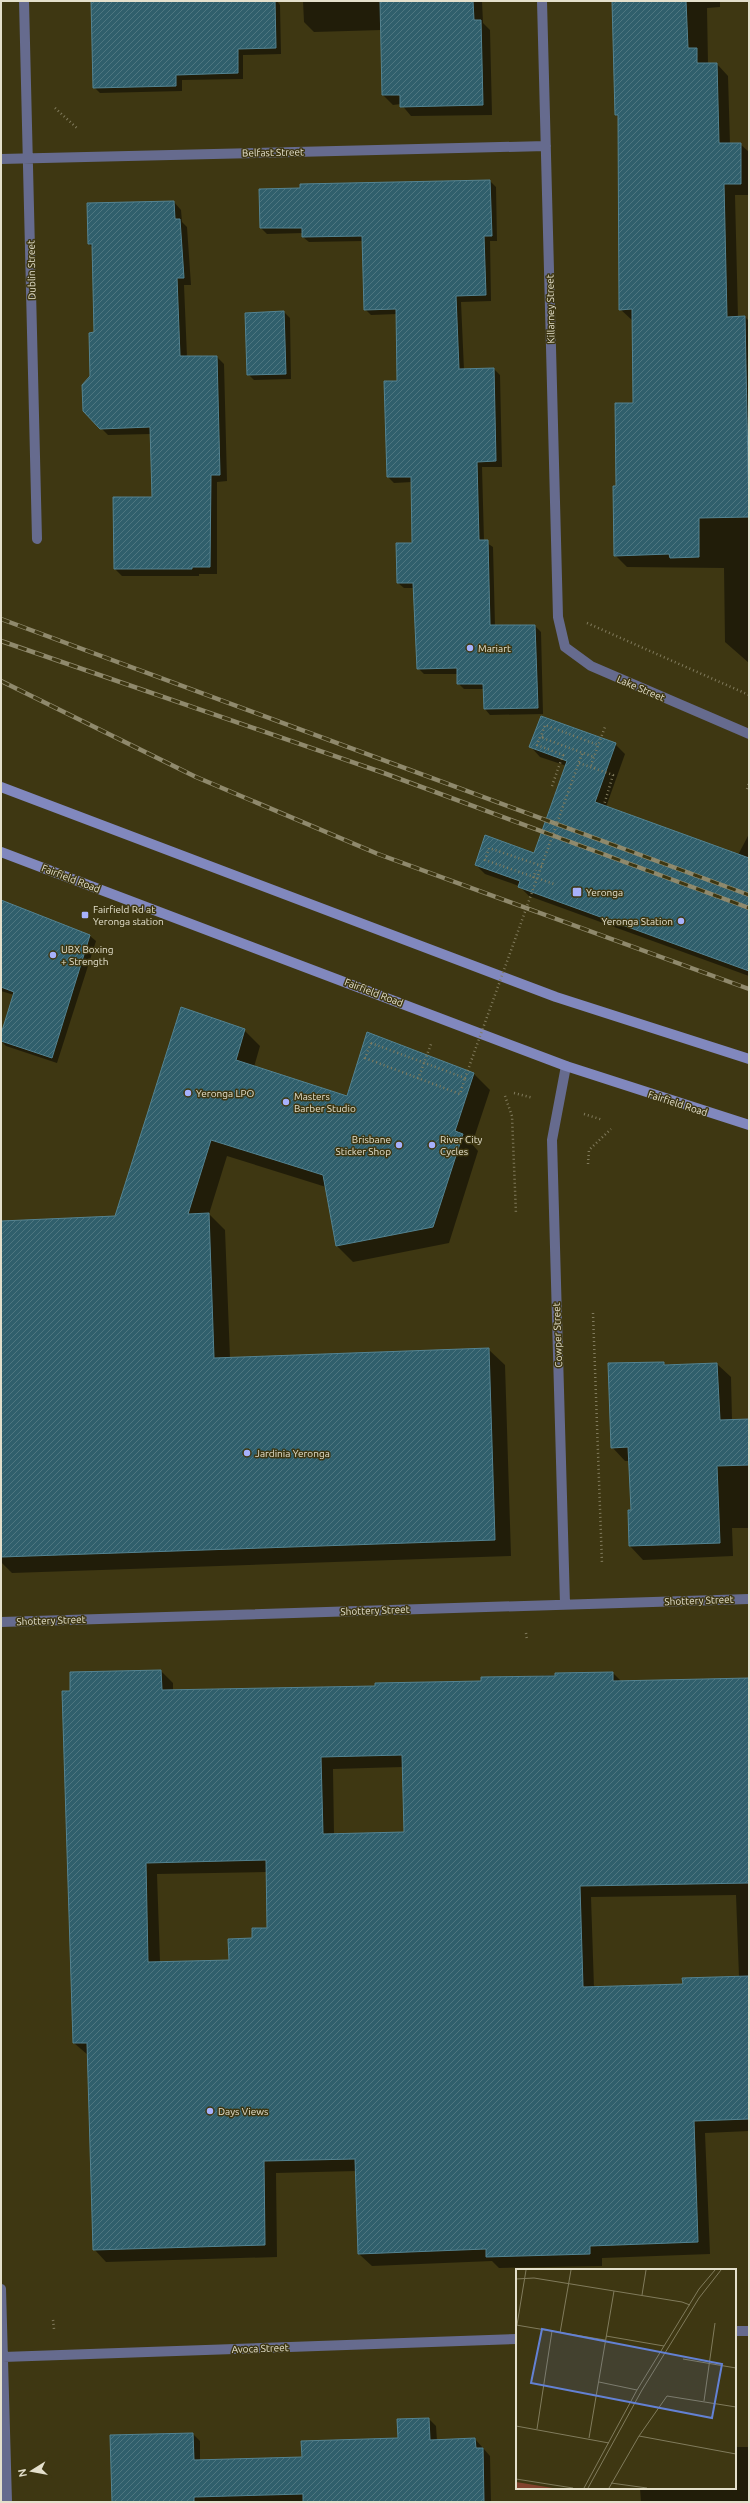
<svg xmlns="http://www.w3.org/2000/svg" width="750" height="2503" font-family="Ubuntu,sans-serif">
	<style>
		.shadow { fill: #0007; fill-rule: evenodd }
		.building { fill: url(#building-hatch); stroke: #548391; fill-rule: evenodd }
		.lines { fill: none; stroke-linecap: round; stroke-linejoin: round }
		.path { stroke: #817b5d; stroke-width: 2.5; stroke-dasharray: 1 3; stroke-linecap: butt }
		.street { stroke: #666b8e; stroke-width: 10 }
		.secondary { stroke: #8188be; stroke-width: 10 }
		.rail-casing { stroke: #8f896c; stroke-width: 4.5 }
		.rail { stroke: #3e3712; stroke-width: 3; stroke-dasharray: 9; stroke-linecap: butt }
		.path-bridge { stroke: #817b5d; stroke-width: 2.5; stroke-dasharray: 1 3; stroke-linecap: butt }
		.poi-dot { fill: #a7b1fc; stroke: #3e3712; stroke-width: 1.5 }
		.labels { text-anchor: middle; stroke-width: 3; stroke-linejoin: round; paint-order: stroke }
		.street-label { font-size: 10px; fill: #e4e0cc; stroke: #3e3712 }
		.poi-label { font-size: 10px; fill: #e4e0cc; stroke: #3e3712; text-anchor: start }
		.inset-road { fill: none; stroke: #807b5c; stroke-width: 1 }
		.view { fill: #6381d4; fill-opacity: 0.15; stroke: #6381d4; stroke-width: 2 }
		.inset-edge { fill: none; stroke: #e4e0cc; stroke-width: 2 }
	</style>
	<defs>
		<pattern id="building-hatch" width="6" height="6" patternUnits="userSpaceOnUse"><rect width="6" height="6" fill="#305f6c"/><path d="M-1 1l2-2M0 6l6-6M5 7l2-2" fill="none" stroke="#4e7680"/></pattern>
	</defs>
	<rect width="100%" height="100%" fill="#3e3712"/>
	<path class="shadow" d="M96 1H277L280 5 281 54 243 55V79L182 80V91L100 93 94 87Z
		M303 1H482L483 23 490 30 492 115 411 116 401 104 393 105 383 95 382 30 314 32 304 22Z
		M612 1H720V7L707 8 708 64H717L728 76 730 144H740L749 152V195H735L738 318 745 317 749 321V663L725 642 724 568 627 567 615 555 617 487 634 404 633 321 620 309 619 118 616 115Z
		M490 181 496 187 497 241H490L491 301 461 302 464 370 494 369 500 375 502 467H482L484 541 493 547 495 626H535L541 632 543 714 490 715 485 709 484 689H464L458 683V674H424L418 668 414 588H404L398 583 413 544 412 482 394 483 388 477 398 382 397 314 371 315 365 309 363 241 309 242 303 237V233L267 234 261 228Z
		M174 202 181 210 182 222 187 227 191 285H184L187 357H217L224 364 227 481 217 482V574H199V576H122L115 569 153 498 151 434 108 435 84 411 91 377 95 333 93 248 89 244 88 204Z
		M284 312 290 318 291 379 254 380 248 374 246 314Z
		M615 744 625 754 606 807 738 855 749 834V976L529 896 519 886 485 874 476 865 535 854 567 766 540 757 531 747Z
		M1 901 90 936 96 941 57 1063 6 1046 1 1041 14 995 1 991Z
		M244 1030 260 1046 254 1067 348 1097 474 1074 490 1090 472 1144 478 1151 449 1243 353 1262 337 1246 326 1187 227 1156 209 1214 225 1230 230 1358 488 1349 505 1365 511 1556 12 1573 1 1562V1222L116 1217Z
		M609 1364H717L731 1377 732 1420H749V1528H732L733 1556 643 1560 630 1546 632 1511 630 1461H625L612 1447Z
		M161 1671 173 1683V1691L376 1687 482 1682V1678L613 1673 621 1681 749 1679V2131L705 2133 710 2254 602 2258V2266L499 2268 492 2261 372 2266 359 2254 357 2171 276 2173 277 2257 106 2262 94 2249 88 2055 74 2043 71 1692ZM403 1767 405 1833 334 1834 333 1769ZM267 1872 268 1929 230 1961 160 1962 157 1874ZM736 1895 739 1977 684 1985 594 1988 591 1897Z
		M429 2419 436 2426 437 2441 475 2439 490 2456 491 2502H113L193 2434 200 2441V2460L303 2458 399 2439 398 2420Z
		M735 2447H749V2502H641L640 2488H735Z"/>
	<path class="building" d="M91 1H275L276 48 238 49V73L176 75V86L93 88Z
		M380 1H473L474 20H481L483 105 400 107V95H382Z
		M612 1H686L688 48H697V63H717L719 143H741V184H724L727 317 745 316 749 517 699 518V557L670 558 669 554 614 556 613 486H616L615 403H633L632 309 619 310 618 115H615Z
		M490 180 492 236H484L486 295 456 296 459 369 494 368 496 461 477 462 479 540H488L490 625H535L538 708 484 709 483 684H457V668L417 669 413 583H397L396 543H412L411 477H387L384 381H397L396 309 364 310 362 236 302 237V228H260L259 189 300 188V184Z
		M174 201 175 219H180L184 278H177L180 356H217L220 475H211L210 567H192V569H114L113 497H152L150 427 100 429 83 411 82 385 90 376 89 333 94 332 92 244H88L87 203Z
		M284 311 286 374 247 375 245 313Z
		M541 716 616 743 595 802 749 858V971L518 887 520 881 475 865 485 835 534 853 567 761 529 747Z
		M1 900 90 935 52 1058 1 1041V1034L14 992 1 987Z
		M181 1007 245 1029 236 1060 347 1096 367 1032 474 1073 455 1131 463 1134 433 1227 336 1246 323 1175 211 1140 188 1214 209 1213 214 1358 489 1348 495 1540 1 1557V1221L115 1216Z
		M664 1362V1365L717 1363 720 1420 749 1419V1465L717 1466 720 1543 629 1546 628 1510H631L628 1447 611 1448 608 1363Z
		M161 1670 162 1690 375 1686V1683L481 1681V1677L555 1676V1673L613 1672V1681L749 1678V1883L580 1886 583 1987 683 1984 682 1978 749 1976V2119L694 2121 698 2242 590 2246V2254L486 2257V2249L358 2254 355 2159 264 2161 265 2245 93 2250 87 2043H73L62 1691H70V1672ZM402 1755 404 1832 323 1834 321 1757ZM266 1860 267 1928H252V1938L228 1939 229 1960 148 1962 146 1863Z
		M429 2418 430 2440 475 2438 476 2448H483L484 2502H303V2494L194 2497V2502H112L110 2435 193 2433 194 2460 302 2457 301 2441 398 2438 397 2419Z"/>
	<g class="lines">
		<path class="path" d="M55 108 78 129
			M587 623 749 695
			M543 737 541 736 545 725 598 745
			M579 763 613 775 604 805
			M595 768 591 765 605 727
			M552 786 563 755 537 745 540 737 594 757
			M747 789 749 783
			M542 866 489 848 485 860 554 884
			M533 878 536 870
			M371 1043 365 1058 460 1094 465 1078
			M418 1079 431 1044
			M514 1093 533 1098
			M505 1096 512 1116 516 1214
			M584 1114 603 1120
			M588 1164 589 1150 611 1129
			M593 1313 602 1564
			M526 1633 527 1640
			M53 2320 54 2329"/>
		<path class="street" d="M24 1 37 539
			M542 1 558 617 565 647 591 666 749 734
			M1 159 546 146
			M565 1604 552 1140 566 1066
			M1 1622 749 1599
			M1 2289 7 2502
			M735 2331H749
			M3 2357 517 2339"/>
		<path class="secondary" d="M1 787 556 997 749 1059
			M1 852 566 1066 749 1125"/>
		<defs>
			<path id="rail" d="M1 619 749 895
				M1 641 381 772 749 908
				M1 681 196 777 378 854 749 989"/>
		</defs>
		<use href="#rail" class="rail-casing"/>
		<use href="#rail" class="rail"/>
		<path class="path-bridge" d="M371 1043 465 1078 583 751"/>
	</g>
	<g class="poi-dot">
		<circle cx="470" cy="648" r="4"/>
		<rect x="572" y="887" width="10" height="10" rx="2"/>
		<rect x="81" y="911" width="8" height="8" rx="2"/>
		<circle cx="681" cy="921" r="4"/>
		<circle cx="53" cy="955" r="4"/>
		<circle cx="188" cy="1093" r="4"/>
		<circle cx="286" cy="1102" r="4"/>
		<circle cx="399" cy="1145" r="4"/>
		<circle cx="432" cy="1145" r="4"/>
		<circle cx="247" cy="1453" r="4"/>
		<circle cx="210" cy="2111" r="4"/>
	</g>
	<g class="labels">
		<g class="street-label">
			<text transform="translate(273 152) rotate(-1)" y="4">Belfast Street</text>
			<text transform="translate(31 270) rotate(-91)" y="4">Dublin Street</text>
			<text transform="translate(550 309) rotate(-91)" y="4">Killarney Street</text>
			<text transform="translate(641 688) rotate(23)" y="4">Lake Street</text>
			<text transform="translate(71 878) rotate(21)" y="4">Fairfield Road</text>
			<text transform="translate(374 992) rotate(21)" y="4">Fairfield Road</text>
			<text transform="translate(678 1103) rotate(18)" y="4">Fairfield Road</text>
			<text transform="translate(557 1335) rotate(-92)" y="4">Cowper Street</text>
			<text transform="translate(699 1600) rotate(-2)" y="4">Shottery Street</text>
			<text transform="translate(375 1610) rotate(-2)" y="4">Shottery Street</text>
			<text transform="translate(51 1620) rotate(-2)" y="4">Shottery Street</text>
			<text transform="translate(260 2348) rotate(-2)" y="4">Avoca Street</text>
		</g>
		<g class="poi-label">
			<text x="478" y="652">Mariart</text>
			<text x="586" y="896">Yeronga</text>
			<text x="93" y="913">Fairfield Rd at<tspan x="93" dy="12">Yeronga station</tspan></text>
			<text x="673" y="925" text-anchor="end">Yeronga Station</text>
			<text x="61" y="953">UBX Boxing<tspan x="61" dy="12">+ Strength</tspan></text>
			<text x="196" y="1097">Yeronga LPO</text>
			<text x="294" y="1100">Masters<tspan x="294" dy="12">Barber Studio</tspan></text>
			<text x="391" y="1143" text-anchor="end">Brisbane<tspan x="391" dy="12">Sticker Shop</tspan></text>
			<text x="440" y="1143">River City<tspan x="440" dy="12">Cycles</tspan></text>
			<text x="255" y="1457">Jardinia Yeronga</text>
			<text x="218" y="2115">Days Views</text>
		</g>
	</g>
	<g transform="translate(516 2269)">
		<rect width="220" height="220" fill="#3e3712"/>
		<path d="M0 213 37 219H0Z" fill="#82422e"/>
		<path class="inset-road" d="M0 10 18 9 166 33 174 36M126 26 130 1M0 56 89 71M1 56 10 1M44 64 55 1M90 67 148 77M167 90 220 99M83 113 121 121M188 132 199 54M0 157 93 174M21 160 36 62M123 167 220 185M73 169 98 22M0 210 57 219M95 214 131 219M68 219 121 121 183 20 199 1M72 219 126 121 183 29 205 1M93 219 123 167 151 127 220 138"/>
		<path class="view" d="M26 60 206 95 196 149 15 114Z"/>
		<rect width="220" height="220" class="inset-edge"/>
	</g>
	<rect width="750" height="2503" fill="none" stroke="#e4e0cc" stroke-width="4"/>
	<g transform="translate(32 2471) rotate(259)" stroke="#3e3712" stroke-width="3" paint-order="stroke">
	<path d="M0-3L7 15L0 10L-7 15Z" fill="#e4e0cc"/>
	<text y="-6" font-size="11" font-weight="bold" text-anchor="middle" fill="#e4e0cc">N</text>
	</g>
</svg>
